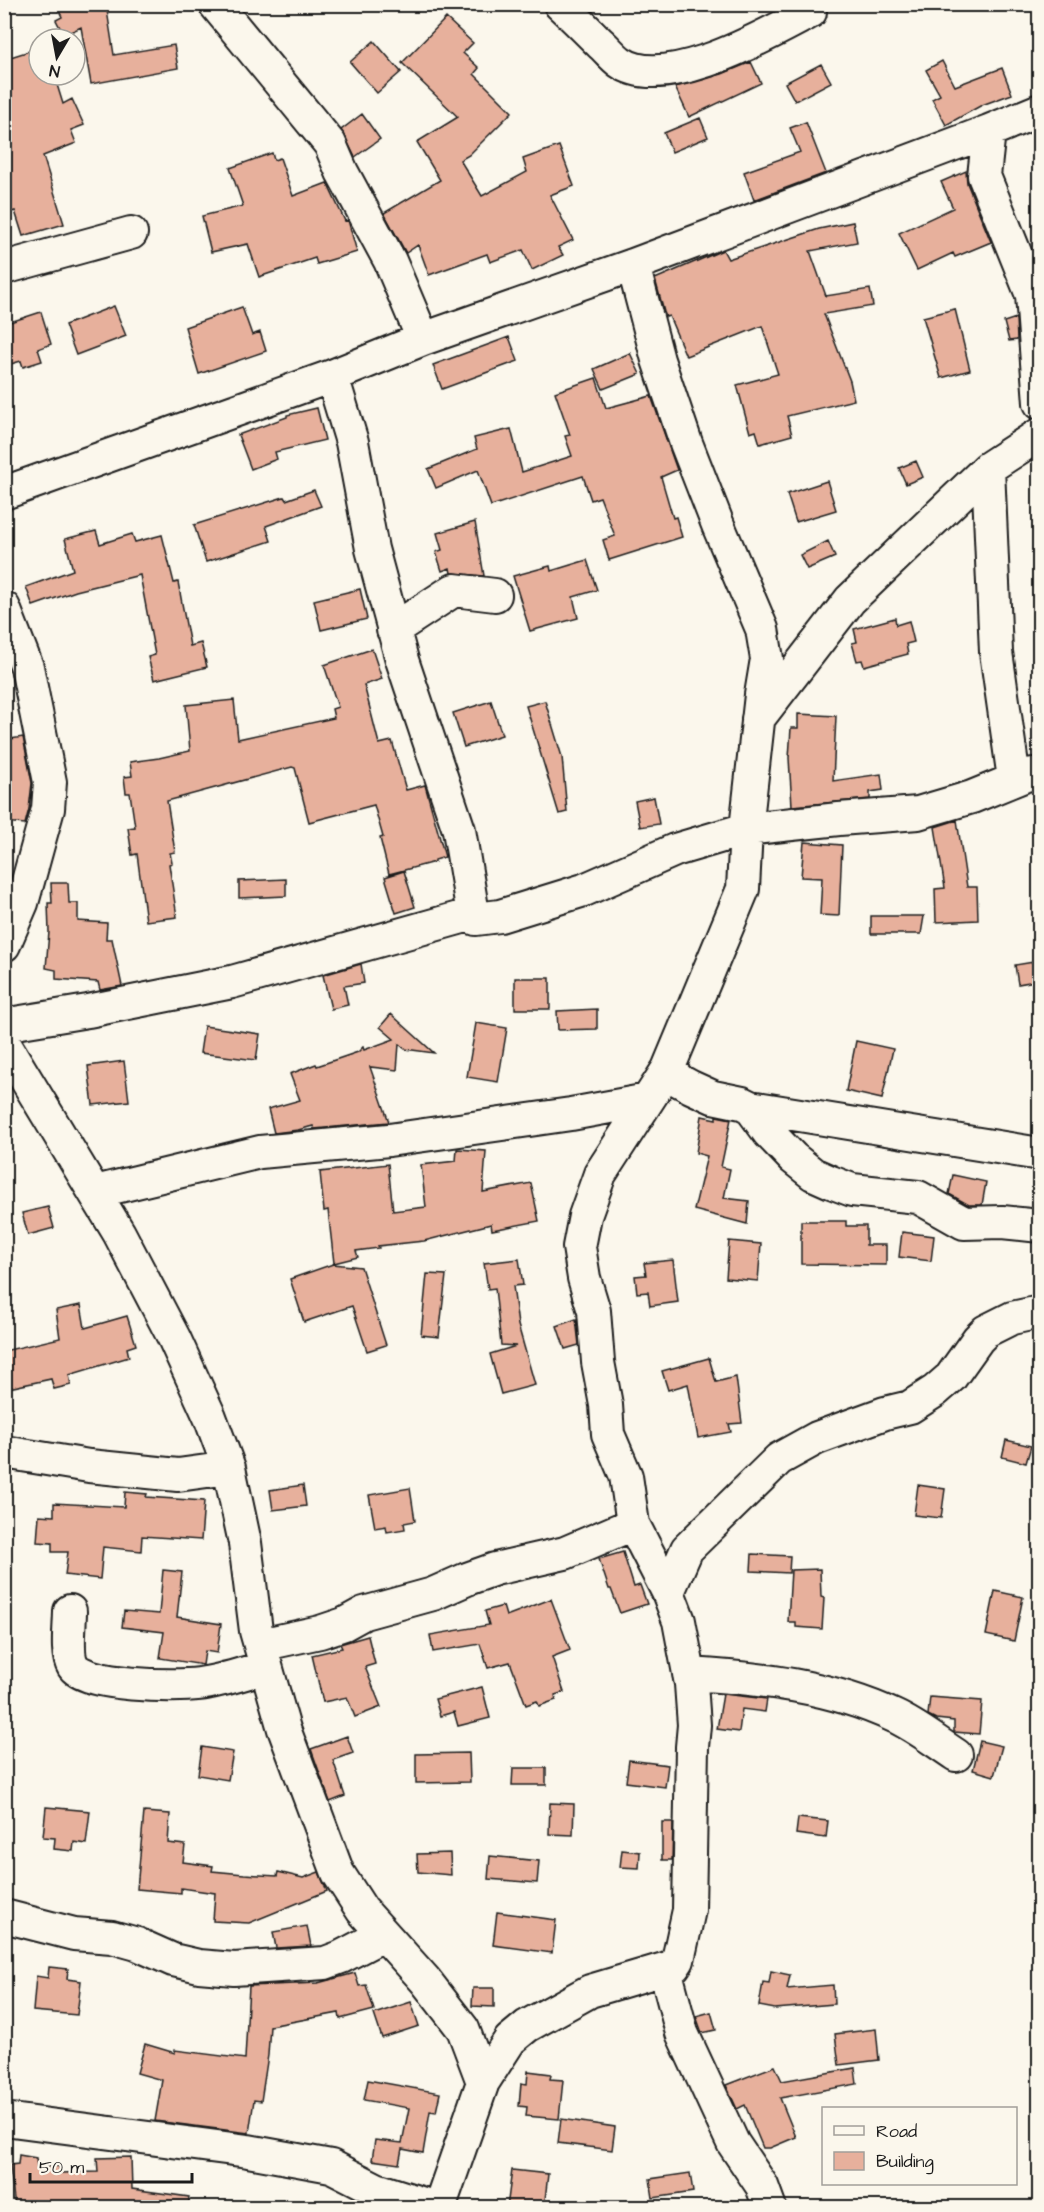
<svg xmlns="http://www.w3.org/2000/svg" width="1044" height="2212" font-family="'Architects Daughter',sans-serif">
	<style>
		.building { fill: #e7b09c; stroke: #1c1c1c; stroke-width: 1.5 }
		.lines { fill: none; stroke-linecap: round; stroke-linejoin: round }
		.minor-casing { stroke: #1c1c1c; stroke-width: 36 }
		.minor { stroke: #fbf7ec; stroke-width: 32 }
	</style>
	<rect width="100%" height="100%" fill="#fbf7ec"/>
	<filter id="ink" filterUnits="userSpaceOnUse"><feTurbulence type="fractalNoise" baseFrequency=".0167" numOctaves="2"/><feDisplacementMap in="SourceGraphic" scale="12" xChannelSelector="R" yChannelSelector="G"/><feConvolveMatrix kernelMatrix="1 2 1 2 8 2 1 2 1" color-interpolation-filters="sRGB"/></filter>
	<g filter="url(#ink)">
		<path class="building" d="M56 4H106L114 55 174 45 178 68 91 84 81 27 64 35 56 20 62 17Z
			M446 18 473 43 463 53 479 68 474 74 512 112 469 155 460 160 482 196 527 172 523 159 559 146 574 186 550 195 573 240 558 247 563 255 532 270 523 250 490 262 487 254 429 275 418 245 406 253 384 213 440 180 417 142 458 117 402 63Z
			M374 41 401 72 377 93 350 62Z
			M39 48V75H54L63 104 72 99 84 125 71 130 76 143 43 156 64 224 23 236 15 211 8 213 4 203V126L8 124 4 112V59Z
			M942 61 955 86 1002 68 1012 94 982 105 946 125 932 99 940 95 926 70Z
			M751 62 761 83 689 117 675 87 722 74Z
			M821 64 831 82 795 101 785 83Z
			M362 114 380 139 355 157 341 130Z
			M700 118 708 137 672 152 664 133Z
			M806 122 826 173 754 200 744 172 800 152 790 128Z
			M272 153 274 160 280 158 293 196 327 183 345 221 348 220 357 252 317 264 315 258 259 277 248 244 211 252 202 216 243 206 230 168Z
			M966 171 967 183 991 242 955 257 953 253 917 270 899 233 953 208 941 182Z
			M853 222 857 242 810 251 826 296 870 289 873 306 824 314 850 381 854 400 787 416 792 435 760 444 756 431 750 433 737 385 778 374 762 326 686 356 669 316 666 317 664 312 655 279 723 250 728 259 819 229Z
			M114 306 126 336 76 355 65 325Z
			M242 307 252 335 260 332 266 351 199 374 185 327Z
			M955 309 970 370 941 378 923 317Z
			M41 312 51 344 38 349 42 361 23 367 21 361 4 366V324Z
			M1016 318 1017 340 1009 341 1004 322Z
			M509 337 518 361 442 389 433 365Z
			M630 353 640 374 603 389 594 369Z
			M596 378 606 408 651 396 677 470 661 477 673 518 676 517 682 537 609 560 603 540 615 536 600 497 591 500 583 476 491 506 478 470 436 488 428 469 477 449 474 438 511 429 522 472 572 456 565 436 570 435 555 392Z
			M317 408 325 440 275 452 277 459 251 469 238 435 287 417V415Z
			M916 461 923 477 906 484 899 468Z
			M827 481 836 510 796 522 787 494Z
			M314 490 321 506 266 526 271 541 206 562 194 525 284 497 286 500Z
			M475 522 484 576 451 573 450 568 442 571 436 552 442 550 437 533Z
			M96 531 100 544 132 534 135 542 162 535 174 583 178 582 190 646 201 643 207 667 154 680 148 657 155 655 140 575 76 591 33 606 26 587 73 570 65 539Z
			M828 541 835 557 807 569 800 555Z
			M587 560 597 590 573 597 578 618 530 631 513 576 550 566 551 571Z
			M360 589 367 619 321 630 314 600Z
			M895 618 896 625 909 621 914 642 906 644 908 654 864 666 862 660 857 661 852 643 857 642 854 629Z
			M372 649 382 679 364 685 379 744 392 741 406 790 425 785 445 857 435 860V862L389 874 380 838 383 837 374 805 309 822 295 768 292 767 167 801 175 852 170 853 172 863 169 864 177 917 146 921 137 854 132 855 128 828 135 827 130 793H126L124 777 132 776 130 762 159 758 190 751 186 705 234 700 238 739 334 718 332 709 338 707 324 665Z
			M491 701 502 735 464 747 453 713Z
			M545 701 562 757 567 812 559 814 526 706Z
			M798 714 836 716 833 781 881 774 883 790 870 792V799L792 806 789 758 791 728H798Z
			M23 737 32 783 29 809 25 824 4 822V740Z
			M654 797 659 824 640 827 635 801Z
			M957 820 967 887H977L978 920 936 922 935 889 945 888 935 827Z
			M804 842 842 845 839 916 820 915 822 878 801 877Z
			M404 871 415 907 396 913 385 877Z
			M286 879V896L239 898V881Z
			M51 883H68L69 903H78V921L107 923 106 939H112L122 986 100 990 98 982 56 979V970L46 968 49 932 48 903H52Z
			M871 916H924L921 934H871Z
			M1040 961V980L1018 984 1015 965Z
			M361 964 364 983 344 986 348 1005 331 1009 323 975Z
			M515 978H550V1009H515Z
			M597 1009V1029L558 1030 557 1011Z
			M391 1014 434 1053 405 1049 399 1044 397 1070 370 1067 389 1122 314 1129 313 1126 298 1130 274 1133 268 1109 300 1100 290 1074 316 1064 317 1066 358 1052 363 1047 364 1050 394 1039 380 1027Z
			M476 1023 507 1028 498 1082 467 1077Z
			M204 1026 260 1034 256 1060 200 1053Z
			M856 1041 893 1049 882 1099 846 1091Z
			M124 1061 129 1101 93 1105 88 1066Z
			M702 1116 716 1119V1116L731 1119 721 1167 730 1169 724 1198 749 1201 747 1224 694 1210 707 1156 696 1153Z
			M457 1149 486 1151 483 1192 531 1183 539 1221 492 1230 491 1224 424 1241 378 1246 379 1248 356 1251 358 1257 334 1263 328 1210 324 1211 320 1172 388 1164 393 1211 426 1207 421 1165 456 1161Z
			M953 1175 986 1182 982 1205H969L949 1194Z
			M48 1207 54 1228 28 1235 22 1213Z
			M801 1221H846V1226H866V1245H886V1265L801 1264Z
			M902 1232 934 1236 931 1261 899 1257Z
			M729 1241 761 1244 758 1281 726 1278Z
			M519 1259 523 1285 513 1286 518 1325 535 1385 501 1394 490 1354 516 1346 501 1345 495 1288 488 1289 484 1263Z
			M673 1260 678 1302 650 1306 648 1292 637 1293 635 1276 646 1275 644 1263Z
			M333 1264 361 1267 386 1345 367 1351 352 1306 304 1322 290 1279Z
			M427 1274 446 1275 439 1337 421 1335Z
			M81 1305 85 1328 127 1316 136 1345 127 1348 129 1357 69 1375 71 1385 54 1389 51 1379 4 1389V1351L60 1338 56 1310Z
			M576 1319 579 1345 565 1349 557 1326Z
			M709 1358 716 1382 736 1377 742 1423 729 1424 731 1432 698 1438 688 1384 668 1390 662 1371Z
			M1006 1440 1031 1446 1026 1463 1002 1457Z
			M303 1485 306 1506 273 1510 270 1490Z
			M918 1485 945 1489 941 1518 914 1515Z
			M410 1488 415 1521 404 1523 405 1529 387 1532 386 1526 375 1528 369 1495Z
			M125 1492 147 1494 146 1497 204 1501 201 1540 142 1536 141 1551 103 1547 100 1579 65 1575 68 1552H52V1543L37 1542 39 1515 54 1516V1503L124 1507Z
			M623 1552 634 1587 640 1585 647 1604 620 1613 611 1589H609L599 1559Z
			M752 1554 790 1556 789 1573 751 1571Z
			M820 1569 821 1597 824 1598 822 1629 796 1627V1622H788L791 1570Z
			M163 1570 182 1572 177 1617 221 1624 217 1653 205 1651 203 1665 160 1658 164 1632 122 1627 124 1611 159 1614Z
			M995 1591 1023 1597 1014 1641 986 1635Z
			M551 1599 570 1650 552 1657 564 1692 555 1695 556 1700 539 1706 537 1701 526 1705 510 1662 488 1668 480 1644 433 1652 430 1635 489 1625 485 1611 503 1606 506 1616Z
			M368 1636 375 1664 365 1667 381 1707 355 1717 347 1697 323 1702 312 1655 342 1648 340 1644Z
			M482 1687 490 1718 458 1726 454 1712 440 1716 435 1699Z
			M723 1694 767 1699 765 1712 742 1709 739 1732 717 1729Z
			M930 1697 982 1701 979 1734 954 1732V1721L936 1719 928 1715Z
			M347 1736 353 1753 333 1760 345 1796 330 1802 311 1749Z
			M980 1741 1002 1746 994 1776 973 1770Z
			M202 1747 233 1752 228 1780 198 1775Z
			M469 1753 470 1782 416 1783V1754Z
			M629 1760 668 1765 665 1787 626 1782Z
			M513 1768H546V1785H512Z
			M550 1803 574 1804 573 1835 549 1834Z
			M46 1807 90 1811 86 1844 74 1842 73 1851 54 1849 55 1838 43 1837Z
			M144 1812 170 1814 168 1843 185 1845 183 1862 213 1866 212 1871 244 1874 277 1876 278 1872 303 1878 319 1872 327 1891 249 1923 213 1921 215 1893 181 1888V1893L137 1889Z
			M798 1818 828 1821 826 1838 796 1834Z
			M662 1822H673L672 1860H662Z
			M622 1850 640 1852 639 1868 620 1867Z
			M450 1853 451 1875 418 1872 417 1854Z
			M490 1856 539 1861 537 1883 488 1879Z
			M497 1912 556 1920 552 1953 493 1945Z
			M307 1926 311 1946 276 1948 273 1932Z
			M49 1967 68 1969 67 1979 81 1981 77 2015 33 2011 36 1976 48 1978Z
			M771 1971 790 1975 787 1989 833 1985 834 2004 775 2009 759 2006 763 1982 769 1983Z
			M355 1973 359 1986 366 1985 374 2010 340 2019 339 2013 270 2026 268 2055 261 2101 254 2100 249 2133 155 2121 162 2080 137 2073 145 2044 175 2053V2050L245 2059 249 1986 318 1983Z
			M473 1988H494V2007L472 2006Z
			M411 2002 419 2026 382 2038 374 2014Z
			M711 2012 716 2030 702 2033 696 2016Z
			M876 2029 879 2060 839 2065 835 2034Z
			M775 2066 782 2081 855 2068 857 2084 780 2098 796 2137 770 2148H763L745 2105 737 2109 726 2085Z
			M528 2071 551 2074 550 2079 563 2080 559 2119 526 2116 527 2107 519 2106 521 2083 527 2084Z
			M368 2080 440 2093 436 2112 430 2111 423 2153 402 2149 399 2164 372 2160 375 2140 402 2143 409 2108 364 2100Z
			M561 2119 615 2127 612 2150 558 2143Z
			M19 2155 36 2158 37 2168 59 2166 60 2173 98 2172 97 2158 131 2157 132 2189 189 2197 188 2208H15L10 2165 18 2164Z
			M512 2170 548 2174 544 2208H507Z
			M690 2173 693 2192 653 2198 650 2179Z"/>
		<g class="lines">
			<defs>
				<path id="minor" d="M215 4 330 144 342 172 390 261 423 339
					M560 4C574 17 587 30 600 43 607 49 613 57 620 62 665 94 768 34 810 12V4
					M989 131 984 176 1032 295 1040 403
					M4 268 131 233
					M332 376 352 442 372 549 402 660 459 830 473 914 476 919 500 916 584 890 675 850 746 829 839 819 918 813 972 797 1026 775 1040 773
					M988 468 996 652 1014 779
					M4 493 332 376 423 339 633 265 989 131 1040 110
					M4 608 27 667 50 782 48 809 41 834 22 903 4 945
					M393 630 454 590 495 595
					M758 719 850 600 988 468 1040 434
					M4 1028 15 1023 88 1011 232 982 473 914
					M4 1043 119 1233 174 1338 210 1417 229 1468 245 1543 256 1631 284 1729 338 1873 362 1910 425 1980 463 2029 483 2082
					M668 1069 680 1081 691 1087 713 1097 742 1103 750 1107 769 1133 793 1158 813 1174 831 1182 852 1190 918 1197 964 1223 1002 1222 1040 1226
					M750 1107 1040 1154
					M95 1192 260 1152 389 1140 571 1114 648 1100
					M4 1452 89 1466 178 1475 229 1468
					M668 1592 687 1549 779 1459 817 1438 885 1413 910 1407 935 1391 951 1377 978 1339 986 1331 1012 1318 1040 1312
					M70 1611C70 1625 66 1655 73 1666 85 1686 176 1687 199 1684 222 1681 244 1673 266 1667
					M260 1645 320 1632 344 1624 364 1613 433 1594 467 1579 495 1569 565 1553 633 1524
					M689 1674C758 1678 831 1686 894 1716 916 1726 936 1742 956 1755
					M4 1916 74 1934 112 1937 137 1944 173 1960 199 1966 234 1969 325 1963 341 1957 383 1935
					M665 1969 682 2033 733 2143 762 2186 770 2208
					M4 2119 248 2151 331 2166 376 2189 436 2208
					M439 2208 483 2082 510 2040 527 2026 590 1991 674 1966 678 1960 689 1910 692 1747 694 1725 691 1684 679 1621 668 1592 633 1524 626 1476 608 1434 606 1405 598 1362 594 1311 584 1278 579 1247 585 1216 600 1174 668 1069 743 889 746 829 761 695 767 659 762 629 718 525 686 443 658 360 633 265"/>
			</defs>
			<use href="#minor" class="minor-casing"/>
			<use href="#minor" class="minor"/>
		</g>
	</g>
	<rect width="1044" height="2212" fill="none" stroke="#fbf7ec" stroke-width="24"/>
	<rect x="12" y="12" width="1020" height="2188" fill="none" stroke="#1c1c1c" stroke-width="2" filter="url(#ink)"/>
	<rect x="822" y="2107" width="195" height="78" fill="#fbf7ec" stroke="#a29f99" stroke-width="1.5"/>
	<rect x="834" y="2126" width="30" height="9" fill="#fbf7ec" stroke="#a29f99" stroke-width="1.5"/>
	<text x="876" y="2137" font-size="18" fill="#1c1c1c">Road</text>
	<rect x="834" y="2152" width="30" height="18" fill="#e7b09c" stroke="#a29f99" stroke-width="1.5"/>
	<text x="876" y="2167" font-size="18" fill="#1c1c1c">Building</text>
	<g transform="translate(57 57) rotate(190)"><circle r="28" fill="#fbf7ec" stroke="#a29f99" stroke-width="1.5"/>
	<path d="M0-4.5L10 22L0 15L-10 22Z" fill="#1c1c1c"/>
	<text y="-9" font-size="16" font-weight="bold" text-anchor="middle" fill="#1c1c1c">N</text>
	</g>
	<path d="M30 2173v9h162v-9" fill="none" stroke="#1c1c1c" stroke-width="3"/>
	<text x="39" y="2173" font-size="18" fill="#1c1c1c" stroke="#fbf7ec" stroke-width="4.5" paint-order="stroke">50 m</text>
</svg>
